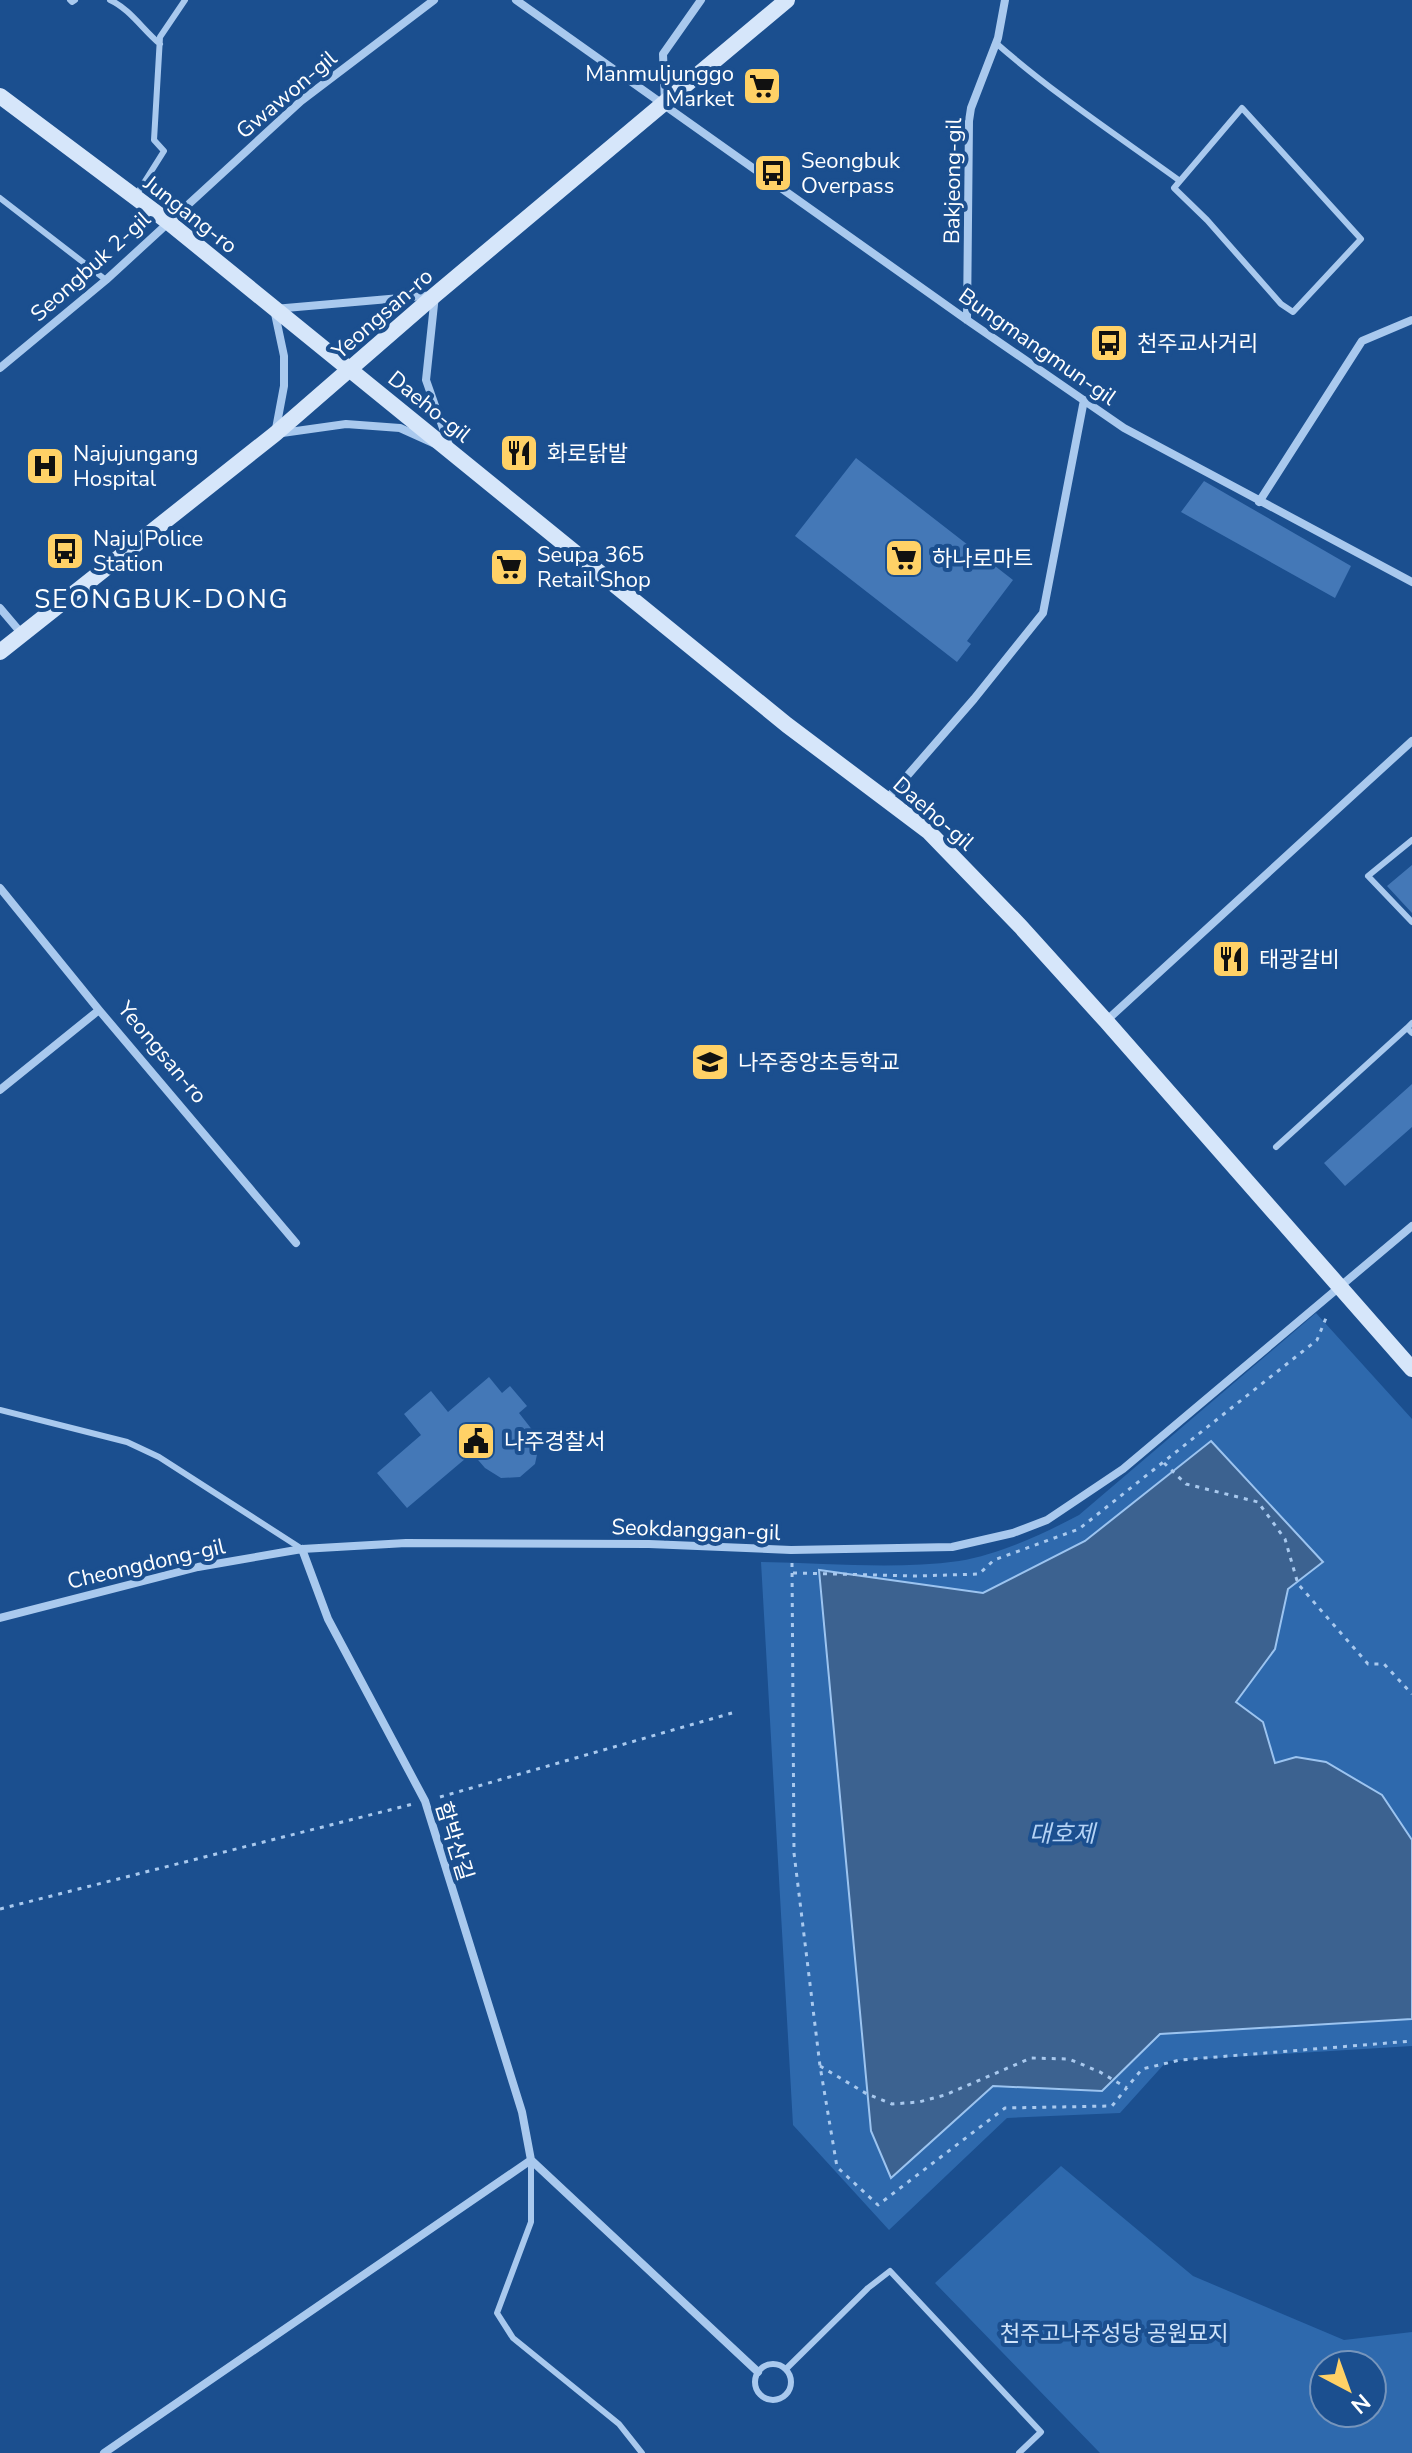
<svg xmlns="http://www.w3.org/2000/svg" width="1412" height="2453" font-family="'Nunito Sans','Noto Sans KR',sans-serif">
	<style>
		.green { fill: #2e69ad; fill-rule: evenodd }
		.water { fill: #3c6290; stroke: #9cc4f0; stroke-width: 2 }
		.building { fill: #4478b7 }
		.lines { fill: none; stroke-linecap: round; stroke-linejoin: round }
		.path { stroke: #a9c9ee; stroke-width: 3; stroke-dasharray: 4 6; stroke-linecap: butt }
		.lane { stroke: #a9c9ee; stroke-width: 6 }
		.street { stroke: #a9c9ee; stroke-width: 8 }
		.secondary { stroke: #d6e6fa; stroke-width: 16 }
		.labels { text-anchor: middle; stroke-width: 8; stroke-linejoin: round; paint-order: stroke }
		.poi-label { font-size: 22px; fill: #fff; stroke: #1b4f8f; text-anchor: start }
		.street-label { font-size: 22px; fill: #fff; stroke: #1b4f8f }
		.park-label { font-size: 22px; fill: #cfe3fa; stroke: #1b4f8f }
		.water-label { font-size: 24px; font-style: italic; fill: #b5d3f5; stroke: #1b4f8f }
		.quarter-label { font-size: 26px; letter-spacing: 2px; fill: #fff; stroke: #1b4f8f }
	</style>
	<rect width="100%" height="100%" fill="#1b4f8f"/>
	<path class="green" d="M1316 1313 1412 1419V2046L1167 2061 1120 2113 1007 2118 889 2230 793 2125 761 1562C827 1563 894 1570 959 1561 1000 1554 1043 1534 1079 1515Z
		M1061 2166 1193 2276 1344 2340 1412 2332V2453H1100L935 2283ZM1324 2365H1372V2413H1324Z"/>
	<path class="water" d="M1211 1441 1323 1562 1288 1589 1275 1649 1236 1702 1263 1722 1275 1763 1296 1757 1326 1762 1382 1795 1412 1840V2019L1160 2034 1102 2091 993 2086 891 2178 871 2131 819 1570 983 1593 1085 1541Z"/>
	<path class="building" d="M856 458 1013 580 967 641 971 644 957 662 795 536Z
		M1204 481 1351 566 1335 598 1181 512Z
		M1412 865V913L1387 886Z
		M1412 1084V1127L1345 1186 1324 1163Z
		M489 1377 502 1393 510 1386 527 1406 519 1413 537 1436 539 1445 535 1464 520 1477 501 1478 485 1468 472 1453 407 1508 377 1473 421 1435 404 1414 431 1391 448 1412Z"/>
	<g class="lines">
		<path class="path" d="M1164 1463 1186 1484 1258 1502 1285 1539 1298 1584 1368 1664H1384L1412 1694
			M792 1563 794 1853 820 2066 837 2167 878 2205 1005 2108 1112 2106 1142 2069 1180 2060 1412 2041
			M793 1573 916 1576 979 1574 994 1560 1079 1529 1317 1340 1326 1318
			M440 1797 732 1713
			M0 1909 413 1804
			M820 2066 867 2094 892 2104 919 2102 945 2095 1031 2058 1069 2059 1100 2072 1127 2088"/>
		<path class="lane" d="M70 0 72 2 75 0
			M110 0C130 9 143 30 160 44
			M996 43C1054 94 1118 136 1180 181
			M1242 108 1361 239 1293 312 1281 304 1207 220 1174 188Z
			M135 197 164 151 154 140 160 37 185 0
			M0 198 106 280
			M1412 840 1368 876 1412 922
			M1412 1023 1407 1028 1412 1033
			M1276 1147 1407 1028
			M0 1410 127 1442 159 1457 302 1549
			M531 2160V2222L497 2313 513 2338 619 2424 642 2453
			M755 2382a18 18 0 1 1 36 0a18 18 0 1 1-36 0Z
			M786 2369 868 2288 890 2271 1041 2432 1019 2453"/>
		<path class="street" d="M516 0 967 320 1124 428 1412 582
			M665 103 663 54 701 0
			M435 295 426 380 451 451 400 428 346 424 275 434 284 386V356L274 309Z
			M967 320 969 121 971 108 998 38 1005 0
			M0 368 106 280 301 101 434 0
			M1259 502 1362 341 1412 320
			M0 608 22 634
			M887 799 974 699 1043 613 1084 400
			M0 888 99 1010 296 1243
			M1106 1021 1412 741
			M0 1090 99 1010
			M302 1549 328 1619 425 1801 522 2112 531 2160
			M0 1618 198 1567 302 1549 406 1543 649 1544 791 1550 952 1547 1013 1533 1047 1520 1123 1469 1412 1226
			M104 2453 531 2160 758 2372"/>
		<path class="secondary" d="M0 96 167 221 787 725 928 831 1021 927 1106 1021 1412 1369
			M0 652 275 434 435 295 787 0"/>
	</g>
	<defs>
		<symbol id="supermarket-square" viewBox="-11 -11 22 22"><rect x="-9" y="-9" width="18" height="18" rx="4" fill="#ffd166" stroke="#1b4f8f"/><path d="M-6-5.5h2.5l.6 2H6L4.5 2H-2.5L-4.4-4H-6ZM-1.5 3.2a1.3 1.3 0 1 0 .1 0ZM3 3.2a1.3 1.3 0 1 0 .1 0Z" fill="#111"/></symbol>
		<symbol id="bus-square" viewBox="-11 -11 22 22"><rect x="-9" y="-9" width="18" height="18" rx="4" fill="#ffd166" stroke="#1b4f8f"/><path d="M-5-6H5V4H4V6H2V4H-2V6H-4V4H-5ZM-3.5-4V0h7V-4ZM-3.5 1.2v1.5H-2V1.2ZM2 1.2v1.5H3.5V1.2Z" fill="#111"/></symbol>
		<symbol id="restaurant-square" viewBox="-11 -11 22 22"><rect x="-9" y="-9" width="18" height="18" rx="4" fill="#ffd166" stroke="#1b4f8f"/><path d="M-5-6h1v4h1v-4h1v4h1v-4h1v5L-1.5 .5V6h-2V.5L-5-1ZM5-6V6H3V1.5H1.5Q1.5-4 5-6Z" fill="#111"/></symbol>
		<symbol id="hospital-square" viewBox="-11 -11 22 22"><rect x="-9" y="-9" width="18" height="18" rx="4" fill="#ffd166" stroke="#1b4f8f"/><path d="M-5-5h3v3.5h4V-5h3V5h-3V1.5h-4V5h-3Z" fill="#111"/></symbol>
		<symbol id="school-square" viewBox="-11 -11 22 22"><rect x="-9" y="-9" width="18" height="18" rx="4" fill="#ffd166" stroke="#1b4f8f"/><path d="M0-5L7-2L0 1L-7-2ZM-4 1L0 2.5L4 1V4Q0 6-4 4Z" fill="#111"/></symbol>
		<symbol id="civic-square" viewBox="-11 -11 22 22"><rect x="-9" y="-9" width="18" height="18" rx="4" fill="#ffd166" stroke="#1b4f8f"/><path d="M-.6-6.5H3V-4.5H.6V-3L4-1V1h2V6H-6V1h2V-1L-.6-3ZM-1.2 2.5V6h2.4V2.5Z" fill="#111"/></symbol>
	</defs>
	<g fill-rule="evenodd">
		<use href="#supermarket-square" x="740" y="64" width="44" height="44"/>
		<use href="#bus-square" x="751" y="151" width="44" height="44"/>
		<use href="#bus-square" x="1087" y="321" width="44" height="44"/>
		<use href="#restaurant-square" x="497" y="431" width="44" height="44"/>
		<use href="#hospital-square" x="23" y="444" width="44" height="44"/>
		<use href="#bus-square" x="43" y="529" width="44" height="44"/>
		<use href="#supermarket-square" x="882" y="536" width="44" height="44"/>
		<use href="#supermarket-square" x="487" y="545" width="44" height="44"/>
		<use href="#restaurant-square" x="1209" y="937" width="44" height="44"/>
		<use href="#school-square" x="688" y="1040" width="44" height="44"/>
		<use href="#civic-square" x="454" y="1419" width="44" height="44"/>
	</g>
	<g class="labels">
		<g class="poi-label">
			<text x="734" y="81" text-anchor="end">Manmuljunggo<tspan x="734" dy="25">Market</tspan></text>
			<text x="801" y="168">Seongbuk<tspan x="801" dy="25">Overpass</tspan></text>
			<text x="1137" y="351">천주교사거리</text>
			<text x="73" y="461">Najujungang<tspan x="73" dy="25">Hospital</tspan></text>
			<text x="547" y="461">화로닭발</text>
			<text x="93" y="546">Naju Police<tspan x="93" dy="25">Station</tspan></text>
			<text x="537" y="562">Seupa 365<tspan x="537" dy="25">Retail Shop</tspan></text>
			<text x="932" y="566">하나로마트</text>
			<text x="1259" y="967">태광갈비</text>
			<text x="738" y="1070">나주중앙초등학교</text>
			<text x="504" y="1449">나주경찰서</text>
		</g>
		<g class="street-label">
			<text transform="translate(286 94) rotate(-40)" y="8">Gwawon-gil</text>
			<text transform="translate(952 181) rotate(-89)" y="8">Bakjeong-gil</text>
			<text transform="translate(191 214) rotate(38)" y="8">Jungang-ro</text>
			<text transform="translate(90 266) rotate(-42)" y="8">Seongbuk 2-gil</text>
			<text transform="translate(382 313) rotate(-41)" y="8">Yeongsan-ro</text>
			<text transform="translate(1038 346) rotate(35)" y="8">Bungmangmun-gil</text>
			<text transform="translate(430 406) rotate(39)" y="8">Daeho-gil</text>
			<text transform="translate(934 813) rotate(41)" y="8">Daeho-gil</text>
			<text transform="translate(163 1052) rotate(50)" y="8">Yeongsan-ro</text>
			<text transform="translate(696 1529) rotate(2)" y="8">Seokdanggan-gil</text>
			<text transform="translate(146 1563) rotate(-13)" y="8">Cheongdong-gil</text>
			<text transform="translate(455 1841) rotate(73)" y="8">함박산길</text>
		</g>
		<g class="park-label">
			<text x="1114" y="2341">천주고나주성당 공원묘지</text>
		</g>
		<g class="water-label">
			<text x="1062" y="1842">대호제</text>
		</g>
		<g class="quarter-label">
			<text x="162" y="608">SEONGBUK-DONG</text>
		</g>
	</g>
	<g transform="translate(1348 2389) rotate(139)"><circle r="38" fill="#1b4f8f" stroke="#7695bc" stroke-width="2"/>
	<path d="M0-6L14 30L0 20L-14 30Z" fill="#ffd166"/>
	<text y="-12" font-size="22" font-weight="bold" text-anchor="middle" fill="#ffffff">N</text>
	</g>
</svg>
